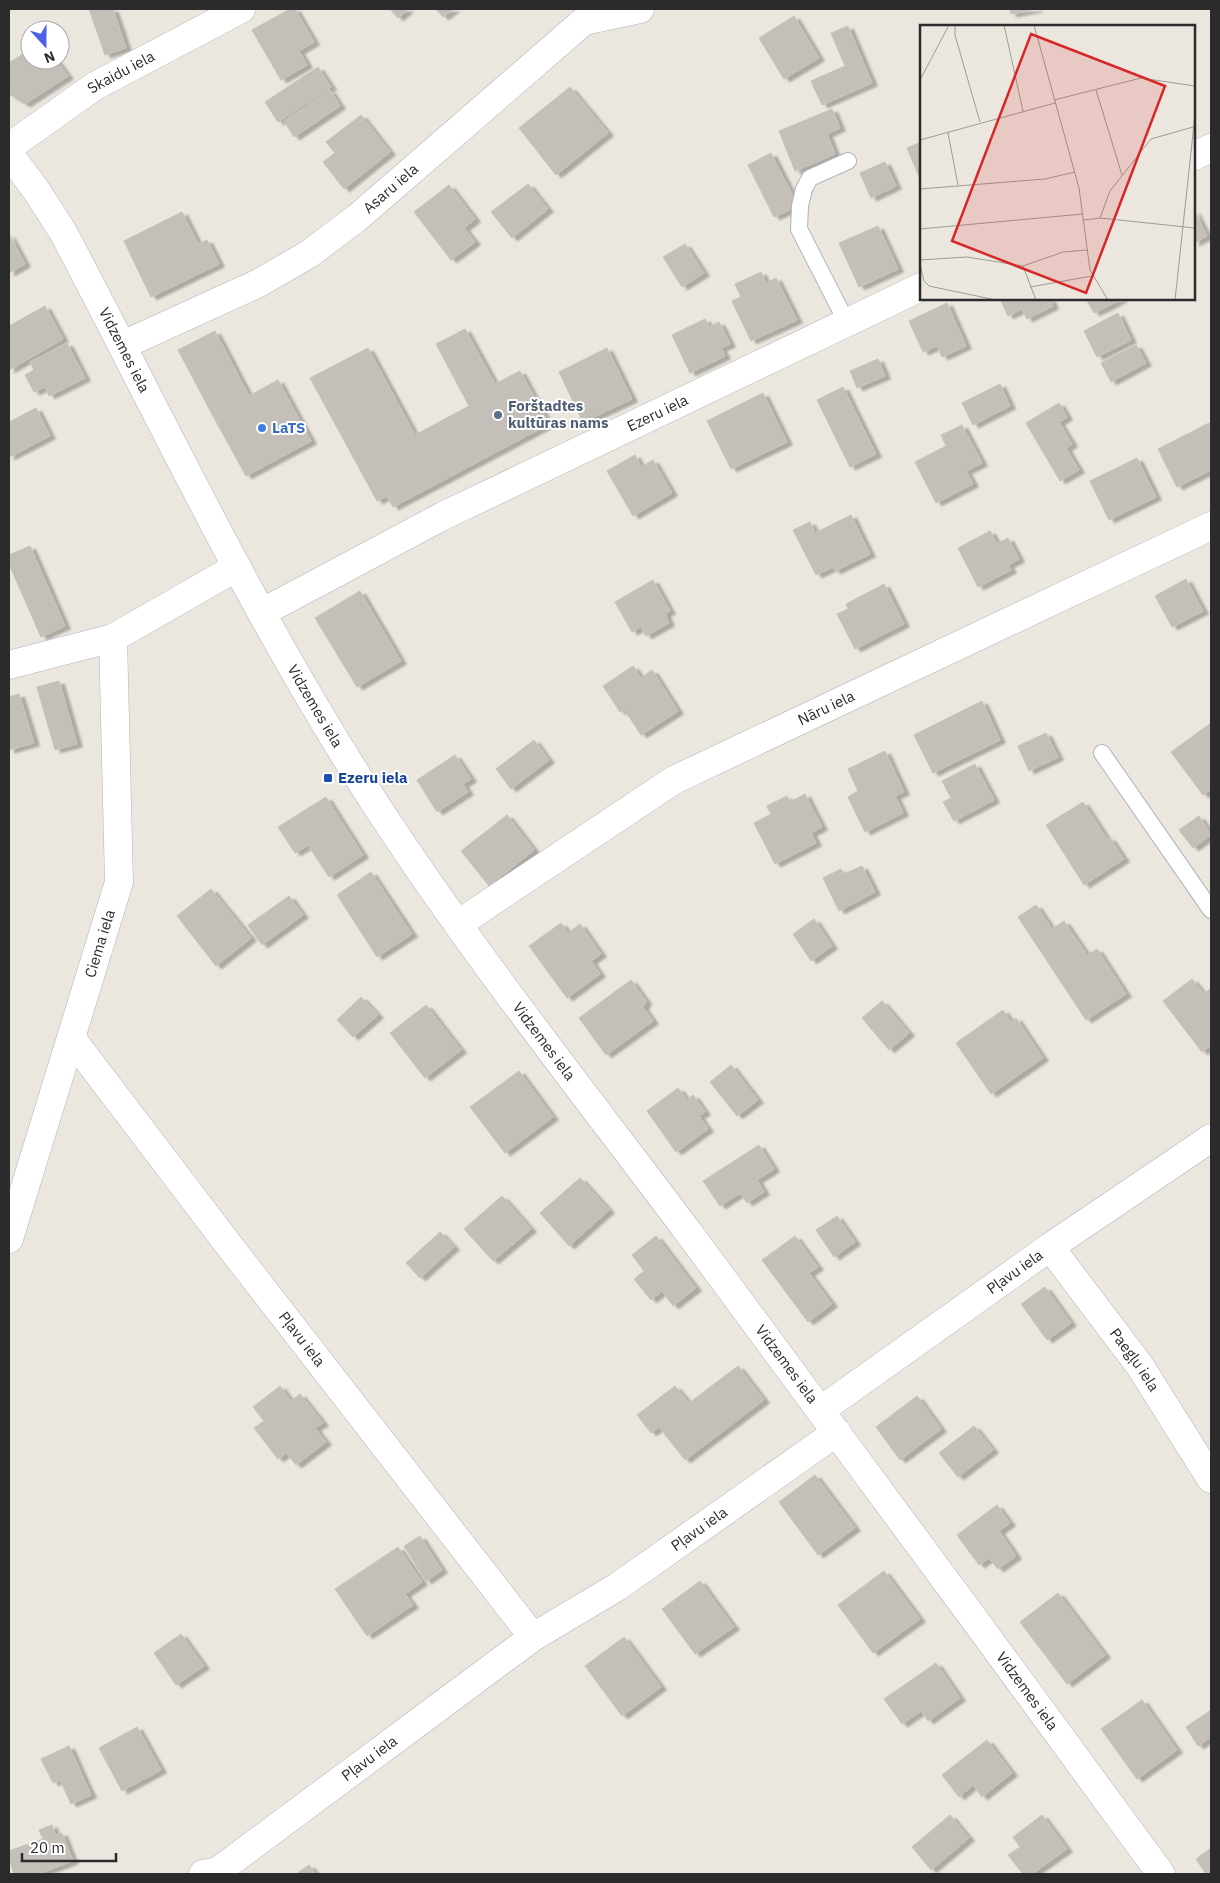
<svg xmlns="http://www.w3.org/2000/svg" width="1220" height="1883" font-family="'IBM Plex Sans',sans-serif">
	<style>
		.building { fill: #c4c0b9; stroke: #c7c2b8; filter: url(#shadow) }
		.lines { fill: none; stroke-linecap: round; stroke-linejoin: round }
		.service-casing { stroke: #b1b3bd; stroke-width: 18 }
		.minor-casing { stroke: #b1b3bd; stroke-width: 29 }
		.tertiary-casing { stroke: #b1b3bd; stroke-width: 29 }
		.service { stroke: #fff; stroke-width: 16 }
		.minor { stroke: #fff; stroke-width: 28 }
		.tertiary { stroke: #fff; stroke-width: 28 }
		.service-dot { fill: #5c6f8a; stroke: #fff; stroke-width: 2 }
		.shop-dot { fill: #3f7fe0; stroke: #fff; stroke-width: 2 }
		.transit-dot { fill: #1a4fb4; stroke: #fff; stroke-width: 2 }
		.labels { text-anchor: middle; stroke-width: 4; stroke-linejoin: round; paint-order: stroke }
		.street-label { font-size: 15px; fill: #2b2b2b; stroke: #fff }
		.service-label { font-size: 15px; font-weight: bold; fill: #4e5e75; stroke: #fff; text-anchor: start }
		.shop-label { font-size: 15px; font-weight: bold; fill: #366cbe; stroke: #fff; text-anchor: start }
		.transit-label { font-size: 15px; font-weight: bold; fill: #164399; stroke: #fff; text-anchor: start }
		.inset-road { fill: none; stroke: #9e9b96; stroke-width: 1 }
		.view { fill: #d62828; fill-opacity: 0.15; stroke: #d62828; stroke-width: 2.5 }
		.inset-edge { fill: none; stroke: #2b2b2b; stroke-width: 2.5 }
	</style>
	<defs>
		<filter id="shadow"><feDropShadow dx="5.5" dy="3" stdDeviation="1" flood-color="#0004"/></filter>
	</defs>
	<rect width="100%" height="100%" fill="#ebe6de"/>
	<path class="building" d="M89 9H113L126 48 105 55Z
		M290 9H295L314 42 299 51 307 65 281 80 252 30Z
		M390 9H408L398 18Z
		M436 9H454L443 17Z
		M1010 9H1037L1011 14Z
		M794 16 819 58 784 79 759 38Z
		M848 26 872 83 822 105 811 81 845 66 831 33Z
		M30 49V60H56L68 76 25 104 9 94V63Z
		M318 67 331 87 278 122 265 102Z
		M570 87 608 133 556 175 519 128Z
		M330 90 340 106 294 137 284 121Z
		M832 109 840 128 827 134 835 154 795 171 779 131Z
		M361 115 390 152 344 189 323 162 335 153 326 142Z
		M921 142V181L907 148Z
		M771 153 798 206 774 217 748 165Z
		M885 162 896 186 871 198 860 173Z
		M528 184 548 209 512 238 491 212Z
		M449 185 475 219 464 228 475 242 451 260 414 212Z
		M1194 210 1207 236 1194 243Z
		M182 212 198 244 207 240 219 264 151 297 124 241Z
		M878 226 898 269 859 287 839 243Z
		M9 234 25 264 9 273Z
		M685 244 704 273 682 287 663 257Z
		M761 272 766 283 776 278 797 320 751 341 732 301 741 297 735 284Z
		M1000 299H1050L1053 306 1027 319 1022 309 1008 316Z
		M1086 299H1122L1094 313Z
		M947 303 966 346 942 357 937 346 923 352 909 321Z
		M45 306 63 339 9 370V326Z
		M1118 313 1131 340 1097 357 1084 331Z
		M705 319 709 327 719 322 730 344 721 348 725 356 690 373 672 335Z
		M465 329 495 384 520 371 549 424 393 507 387 496 377 501 310 378 368 348 415 435 469 406 436 344Z
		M215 331 249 396 213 416 178 350Z
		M67 343 85 378 49 396 45 387 34 392 25 375 34 370 30 362Z
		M1136 345 1146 363 1111 382 1101 363Z
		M607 348 632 399 583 422 559 372Z
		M878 359 885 376 857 388 850 371Z
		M278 380 311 441 246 476 213 416Z
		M1000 384 1010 406 973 425 962 403Z
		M843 387 876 454 850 467 817 400Z
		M763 393 787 442 731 469 707 421Z
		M1059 403 1067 417 1059 422 1072 444 1066 448 1079 470 1060 481 1026 423Z
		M36 408 50 436 9 457V422Z
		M1209 423 1211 470 1177 487 1158 449Z
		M962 425 982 463 966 471 973 484 936 503 915 462 946 446 941 435Z
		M635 455 641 467 653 460 672 493 633 516 607 471Z
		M1137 458 1156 497 1109 520 1090 481Z
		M851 515 870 554 835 571 833 567 816 575 793 530 810 522 815 533Z
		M990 531 997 544 1008 538 1019 559 1008 565 1011 570 978 587 958 548Z
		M30 546 65 626 41 637 9 564V555Z
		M1186 579 1203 611 1172 627 1155 596Z
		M653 580 670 611 665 614 669 623 646 636 641 627 632 632 615 602Z
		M884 584 904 624 855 649 837 614 848 609 846 604Z
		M360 591 401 661 357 687 315 618Z
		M633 666 641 678 652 670 678 711 641 735 624 709 620 712 603 686Z
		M59 681 77 744 55 750 37 687Z
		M19 694 34 743 9 750V697Z
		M982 701 1000 740 933 773 914 735Z
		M1211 723V789L1203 795 1171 752Z
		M1046 733 1058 757 1029 771 1018 746Z
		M534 740 549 760 511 789 496 769Z
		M885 751 904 792 895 796 903 813 865 832 848 797 858 791 848 769Z
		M455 755 471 779 463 784 468 792 437 812 417 780Z
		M975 764 994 800 954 821 943 802 951 798 942 781Z
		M805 794 822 827 811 833 816 843 775 864 754 823 771 814 767 806 787 796 790 802Z
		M326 797 363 855 329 877 308 845 295 853 278 827Z
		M1083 802 1107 839 1110 838 1124 859 1084 885 1046 825Z
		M507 815 534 850 489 886 461 851Z
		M1199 816 1211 835 1193 848 1179 830Z
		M862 866 875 892 839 911 823 878 841 869 844 874Z
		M371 872 412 934 377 957 337 895Z
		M211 889 251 938 216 966 177 916Z
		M289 896 303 915 262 945 248 925Z
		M1036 905 1052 929 1064 921 1087 955 1097 949 1126 994 1086 1020 1018 917Z
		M814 919 832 946 811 961 793 934Z
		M561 923 568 933 580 924 601 954 591 961 600 974 567 998 529 946Z
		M1192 979 1204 994 1211 988V1045L1202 1052 1163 1001Z
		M631 980 646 1001 643 1007 653 1021 606 1055 579 1018Z
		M361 997 378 1015 353 1037 337 1020Z
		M882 1001 909 1033 889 1050 862 1018Z
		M426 1005 461 1050 425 1078 390 1033Z
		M1003 1010 1011 1022 1016 1018 1043 1058 991 1094 956 1043Z
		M731 1065 758 1100 737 1116 710 1082Z
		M519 1071 553 1117 505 1153 470 1107Z
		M678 1088 687 1100 693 1095 705 1112 699 1116 708 1129 676 1152 647 1111Z
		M759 1145 774 1169 757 1180 764 1192 747 1203 740 1193 720 1206 703 1181Z
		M580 1178 609 1210 569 1246 540 1213Z
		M502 1196 531 1229 493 1261 464 1229Z
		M837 1216 855 1242 834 1257 816 1230Z
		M440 1232 454 1247 420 1278 406 1263Z
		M656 1236 696 1288 673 1306 662 1291 651 1300 634 1279 644 1271 632 1255Z
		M795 1236 818 1267 809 1273 832 1304 808 1322 762 1260Z
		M1045 1287 1071 1323 1047 1340 1021 1304Z
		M738 1366 764 1400 685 1460 659 1427 651 1433 637 1415 675 1386 689 1403Z
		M280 1386 291 1401 300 1394 323 1423 315 1428 326 1442 296 1465 286 1453 278 1459 254 1428 264 1421 253 1407Z
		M917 1396 941 1429 900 1460 876 1427Z
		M974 1426 993 1450 958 1477 939 1453Z
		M815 1475 855 1528 818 1555 779 1502Z
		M997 1505 1010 1523 999 1531 1016 1556 998 1569 989 1558 979 1565 957 1535Z
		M420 1536 442 1570 426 1581 404 1546Z
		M398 1547 422 1582 405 1594 413 1605 367 1636 335 1589Z
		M884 1571 920 1619 873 1653 838 1605Z
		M700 1581 734 1627 695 1654 662 1609Z
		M1058 1593 1105 1655 1067 1684 1020 1622Z
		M181 1634 204 1666 176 1685 154 1653Z
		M624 1637 661 1687 622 1716 585 1666Z
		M936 1663 960 1698 928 1721 921 1711 902 1724 884 1699Z
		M1142 1700 1177 1750 1137 1779 1101 1729Z
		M1211 1710V1737L1198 1746 1186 1727Z
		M137 1727 161 1770 122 1791 99 1748Z
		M987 1740 1012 1773 982 1797 973 1785 959 1797 942 1775Z
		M69 1746 91 1795 71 1804 60 1780 53 1783 41 1759Z
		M950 1815 969 1838 931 1870 912 1847Z
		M1042 1815 1067 1849 1032 1874H1023L1008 1855 1020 1847 1013 1837Z
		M52 1825 55 1835 62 1833 73 1861 38 1874H14L9 1859V1851L43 1839 39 1830Z
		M1211 1848V1874H1206L1196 1859Z
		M309 1865 316 1874H296Z"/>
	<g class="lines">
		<defs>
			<path id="service" d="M847 323 799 229 800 206 804 189 810 178 848 161
				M1102 753 1211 910"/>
			<g id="minor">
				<path id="s1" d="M9 147 95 86 241 9"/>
				<path d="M1194 156 1211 148"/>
				<path id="s2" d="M123 345 259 283 309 254 358 217 584 21 640 9"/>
				<path id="s3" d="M263 612 443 516 921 287"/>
				<path d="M9 665 113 638 237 567"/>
				<path id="s4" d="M458 924 674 780 1211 526"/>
				<path id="s5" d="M72 1039 231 1248 533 1637"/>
				<path id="s6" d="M9 1239 119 882 113 638"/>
				<path id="s7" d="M1050 1247 1140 1366 1211 1479"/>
				<path id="s8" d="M821 1410 1050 1247 1211 1138"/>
				<path id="s9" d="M203 1874 218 1871 533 1637 617 1587 837 1432"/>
			</g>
			<g id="tertiary">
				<path id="s10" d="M9 154 36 190 63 232C165 425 258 625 378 808 474 955 584 1093 689 1233 848 1446 1004 1660 1161 1874"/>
			</g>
		</defs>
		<use href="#service" class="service-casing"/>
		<use href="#minor" class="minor-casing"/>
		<use href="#tertiary" class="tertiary-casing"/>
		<use href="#service" class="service"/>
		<use href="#minor" class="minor"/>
		<use href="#tertiary" class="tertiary"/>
	</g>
	<circle class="service-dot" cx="498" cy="415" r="5"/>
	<circle class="shop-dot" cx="262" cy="428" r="5"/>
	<rect class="transit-dot" x="323" y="773" width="10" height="10" rx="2.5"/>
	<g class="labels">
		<g class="street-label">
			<text dy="5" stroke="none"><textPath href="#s1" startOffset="135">Skaidu iela</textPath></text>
			<text dy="5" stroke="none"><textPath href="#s2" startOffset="312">Asaru iela</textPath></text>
			<text dy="5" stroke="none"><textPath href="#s10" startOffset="228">Vidzemes iela</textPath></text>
			<text dy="5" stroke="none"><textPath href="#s3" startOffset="442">Ezeru iela</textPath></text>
			<text dy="5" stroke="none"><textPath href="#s10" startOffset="632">Vidzemes iela</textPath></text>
			<text dy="5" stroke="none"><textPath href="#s4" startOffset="428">Nāru iela</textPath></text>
			<text dy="5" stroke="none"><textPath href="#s6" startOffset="309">Ciema iela</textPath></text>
			<text dy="5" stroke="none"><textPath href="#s10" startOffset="1038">Vidzemes iela</textPath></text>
			<text dy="5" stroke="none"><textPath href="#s8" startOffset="238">Pļavu iela</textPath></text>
			<text dy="5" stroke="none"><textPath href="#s5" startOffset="378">Pļavu iela</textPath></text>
			<text dy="5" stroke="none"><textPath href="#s7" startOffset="141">Paegļu iela</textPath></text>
			<text dy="5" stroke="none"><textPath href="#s10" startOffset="1442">Vidzemes iela</textPath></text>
			<text dy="5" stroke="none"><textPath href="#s9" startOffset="606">Pļavu iela</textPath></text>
			<text dy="5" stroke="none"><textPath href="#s10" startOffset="1848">Vidzemes iela</textPath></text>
			<text dy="5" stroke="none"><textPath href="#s9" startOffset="204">Pļavu iela</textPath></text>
		</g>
		<g class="service-label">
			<text x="508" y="411">Forštadtes<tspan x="508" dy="17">kultūras nams</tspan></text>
		</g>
		<g class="shop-label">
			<text x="272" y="433">LaTS</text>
		</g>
		<g class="transit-label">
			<text x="338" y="783">Ezeru iela</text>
		</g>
	</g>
	<g transform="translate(920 25)">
		<rect width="275" height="275" fill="#ebe6de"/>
		<path class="inset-road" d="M35 0V10L60 97M84 0 103 86M114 0 159 163 170 245 188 275M0 55 29 0M176 65 202 150M134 75 221 53 275 61M28 108 38 160M0 115 135 78M0 164 125 154 155 147M180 193 190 166 231 114 273 102M164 195 180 193 275 203M0 204 163 189M0 235 47 232 103 241 143 227 167 225M0 240 4 256 9 261 76 275M103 241 116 275M110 262 172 251M255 275 275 90"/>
		<path class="view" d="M111 9 245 61 166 268 32 216Z"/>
		<rect width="275" height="275" class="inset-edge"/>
	</g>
	<rect width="1220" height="1883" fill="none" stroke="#2b2b2b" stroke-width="20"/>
	<g transform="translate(45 45) rotate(159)"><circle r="24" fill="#ffffff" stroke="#aaaaaa"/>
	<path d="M0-4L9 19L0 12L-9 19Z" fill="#4d60e9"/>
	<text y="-8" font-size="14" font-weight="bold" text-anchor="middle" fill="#2b2b2b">N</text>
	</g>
	<path d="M22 1853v8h94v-8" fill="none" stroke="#2b2b2b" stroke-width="2.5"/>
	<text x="30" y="1853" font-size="15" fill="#2b2b2b" stroke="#ffffff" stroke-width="4" paint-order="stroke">20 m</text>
</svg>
